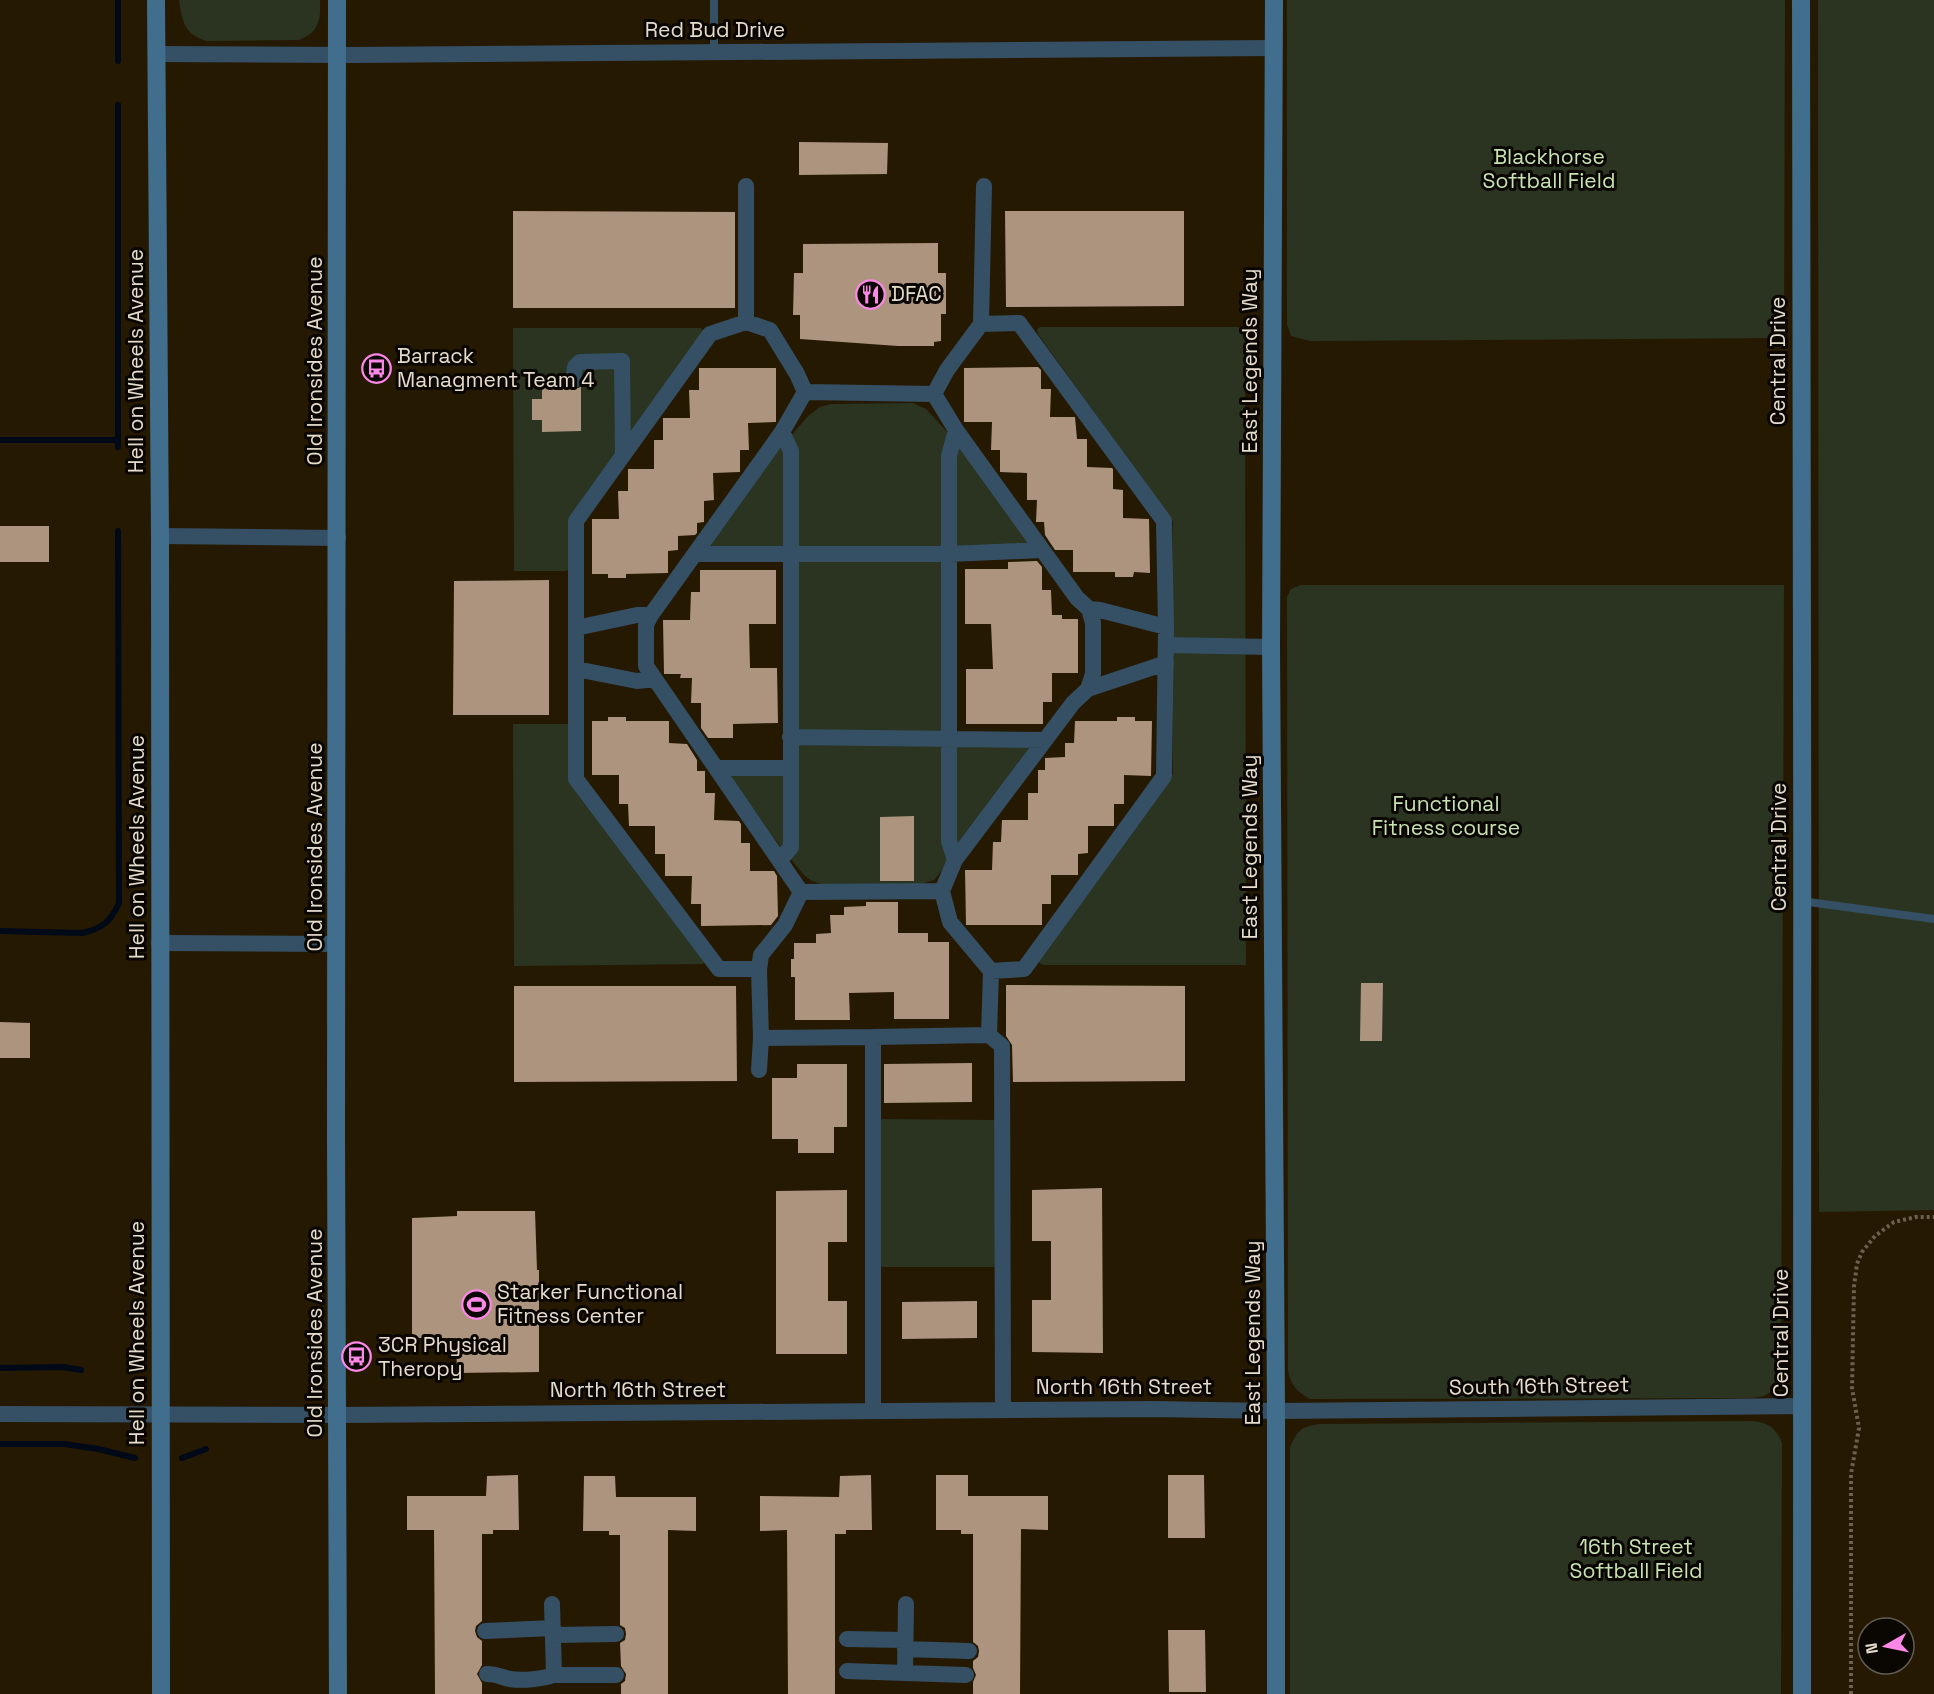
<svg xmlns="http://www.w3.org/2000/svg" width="1934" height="1694" font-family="'Space Grotesk',sans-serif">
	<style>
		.green { fill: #2a3421 }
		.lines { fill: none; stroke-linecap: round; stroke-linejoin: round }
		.stream { stroke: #000917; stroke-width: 6 }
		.building { fill: #ad947e }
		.path { stroke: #6c614d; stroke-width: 4; stroke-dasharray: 3 3; stroke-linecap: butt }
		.lane { stroke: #355064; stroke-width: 8 }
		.street { stroke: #355064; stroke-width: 16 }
		.secondary { stroke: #416e8d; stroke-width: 18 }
		.labels { text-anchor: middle; stroke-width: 6; stroke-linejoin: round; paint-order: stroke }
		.street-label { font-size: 21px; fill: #e5dccd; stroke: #0a0601 }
		.park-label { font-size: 21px; fill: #c8e3b1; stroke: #0a0601 }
		.poi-label { font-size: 21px; fill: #e5dccd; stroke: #0a0601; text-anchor: start }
	</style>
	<rect width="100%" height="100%" fill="#261902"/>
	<path class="green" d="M179 0H320C321 20 319 32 299 40L206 41C184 34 182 20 179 0Z
		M1287 0H1785L1784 338 1310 341 1291 336 1287 325Z
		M1818 0H1934V1210L1819 1212Z
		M1041 327H1245L1246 965H1043L1038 962 1173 774V522L1038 334 1037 329Z
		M513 328H701L703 332 569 521 568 570 566 571H514Z
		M913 403 926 409 963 449 1029 542 1028 545 944 547V745L1032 746 964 843 934 880 921 884H821L812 881 804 875 780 846 732 779V776L798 774 799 549 711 547 712 542 778 451 808 416 820 407 831 404Z
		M1301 585H1784L1781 1381C1772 1393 1765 1398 1749 1398L1310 1399C1297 1392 1290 1384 1288 1370L1287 597 1291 589Z
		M513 724H568L570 778 704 962 703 964 514 966Z
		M882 1119 995 1120 997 1265 994 1267H882L879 1264V1122Z
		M1753 1421C1769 1423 1776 1428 1782 1443L1781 1694H1290V1447C1298 1430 1301 1427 1319 1424Z"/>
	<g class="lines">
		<path class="stream" d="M118 0V61
			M118 105V447
			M0 440H118
			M0 931 82 933C102 929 111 921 119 903L118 531
			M0 1368 63 1367 81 1370
			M0 1444H64L98 1449 135 1458
			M182 1458 206 1449"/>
	</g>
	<path class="building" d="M799 142 888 143 887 174 799 175Z
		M513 211 735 212V308H513Z
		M1005 211H1184V306L1006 307Z
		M938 243V273H946V314H941V341L934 342V346H898L800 339V315H793L794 273H803V244Z
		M1038 367 1041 370V389H1051L1050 417H1075L1077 439H1087V467L1112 468 1113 469V489L1123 490V518L1149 519 1150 573 1134 572 1133 577H1115V572H1073V550H1055L1045 535 1044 522H1036L1037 500H1027V473L1000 472V450H991L992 422H964V368Z
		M699 368H776V422L748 423 749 450H740V472L713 473 714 500 704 501V522L697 523V533L695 535 678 536V550L668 551V573L626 574V578H608V574H592V519H619L618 491H628V469H654V440H663V418H690L689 390H699Z
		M542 383H563L566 388 572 390 581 387V431L542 432V420H532V399H542Z
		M0 526H49V562H0Z
		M1037 561 1042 567V590H1051L1052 615H1062V619H1078V673H1052V702H1043V724H966V669H993L991 624H965V569H1008V562Z
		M700 570H776V624H749L750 668H777L778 723 733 724V738H708L701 728V703H691L692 678H680L681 674H664L663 620H690L691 592H700Z
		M549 580V715H453L454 581Z
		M608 717H626V721H669V743L687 744 697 760V771H705V793H715L714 820 739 821 741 824V843H750V871H774L777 876 778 916 771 925 701 926V904H691L692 876H665V854H655V826H629L628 804H619V775H592V721H608Z
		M1117 717H1135V721H1152L1151 776 1124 775V804H1114V826H1088V853L1078 854V875H1051V904H1042V925H966L965 870H992L993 842H1001L1002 820H1028V793H1038V770H1045V758L1065 757V743H1074L1075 721H1117Z
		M914 816V881H880V817Z
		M866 902H898V933H928V942H949V1019H894V992L849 993 850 1020H795V977H791V959H794V943H816V934L831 933 830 915H844V907L866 906Z
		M1361 983H1383L1382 1041H1360Z
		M1006 985 1185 986V1081L1013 1082 1012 1045 1006 1036Z
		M514 986H736L737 1081 514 1082Z
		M0 1022 30 1023V1058H0Z
		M972 1063V1102L884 1103V1064Z
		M797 1064H847V1127H834V1153H798V1139H772V1078H797Z
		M1102 1188 1103 1353 1032 1352V1300H1051V1241H1032V1190Z
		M847 1190V1242H828V1301H847V1354H776V1191Z
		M457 1211H535L537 1270H539V1372L457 1373 456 1338H412V1218L457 1216Z
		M977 1301V1338L902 1339V1302Z
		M518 1475 519 1530H493V1534H482V1621L476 1626 475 1631 477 1637 482 1641V1665L477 1674 482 1683V1694H435L434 1530H407V1496H486L487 1476Z
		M871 1475 872 1530H846V1534H835V1694H788L787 1530 760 1531V1496L839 1497 840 1476Z
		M936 1475H968V1496H1048V1530L1021 1529 1020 1694H973V1682L976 1675 973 1668V1661L978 1657 979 1651 978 1646 973 1642V1534H961V1530H936Z
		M1168 1475H1204L1205 1538H1168Z
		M584 1476H615L616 1497H696V1531L668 1530V1694H621V1684L625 1681 626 1674 621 1666 620 1643 625 1640 626 1634 625 1628 620 1625V1535H609V1531H583Z
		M1168 1630H1205L1206 1692H1169Z"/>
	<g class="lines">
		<path class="path" d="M1851 1694V1474L1859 1428 1852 1388 1854 1286 1857 1264 1862 1252 1875 1236 1894 1222 1916 1217H1934"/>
		<path class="lane" d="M714 52V0
			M1801 901 1934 919"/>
		<path class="street" d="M156 54 351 55 1274 48
			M746 186V322
			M981 324 984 186
			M573 380 575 367 580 362 622 361 623 455
			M805 392 934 394 956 430 1077 598 1089 609 1093 623V674L1088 689 1073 703 955 860 942 891 801 892 646 666V625L651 615 782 432Z
			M934 394 947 370 981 324 1019 323 1164 521 1166 627 1164 776 1024 969 991 971 950 922 942 891
			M160 536 338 538
			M695 554H949L1042 550
			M1089 609 1100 610 1166 627
			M576 628 637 615H651
			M1166 645 1271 647
			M576 669 637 681 655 679
			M1088 689 1166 663
			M790 737 1045 740
			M717 768H790
			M780 860 791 847V451L782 432
			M955 860 949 841V456L956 430
			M801 892 785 925 761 955 759 969H719L576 779V521L710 334 746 322 770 330 797 374 805 392
			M159 943 337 944
			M759 969 761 1038 873 1037
			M989 1035 1002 1046 1003 1410
			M759 1070 761 1038
			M873 1411V1037L989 1035 991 971
			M0 1414 338 1415 1153 1409 1276 1411 1803 1406
			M552 1604 554 1675H616
			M485 1631 553 1628
			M553 1635 616 1634
			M847 1639 905 1640
			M905 1649 969 1651
			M847 1671 905 1673 906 1604
			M905 1673 966 1675
			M487 1674C496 1674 501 1677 510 1679 523 1681 542 1679 554 1675"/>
		<path class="secondary" d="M156 0 160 536 161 1694
			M337 0 336 1135 338 1694
			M1274 0 1271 647 1276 1411V1694
			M1801 0C1801 565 1804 1129 1802 1694"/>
	</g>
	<defs>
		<symbol id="restaurant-ring" viewBox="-11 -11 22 22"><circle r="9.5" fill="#0a0601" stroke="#fb87e6" stroke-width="1.5"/><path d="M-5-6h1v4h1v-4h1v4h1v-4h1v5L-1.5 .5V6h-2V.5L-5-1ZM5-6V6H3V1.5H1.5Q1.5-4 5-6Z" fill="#fb87e6"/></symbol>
		<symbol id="bus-ring" viewBox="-11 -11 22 22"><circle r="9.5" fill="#0a0601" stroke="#fb87e6" stroke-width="1.5"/><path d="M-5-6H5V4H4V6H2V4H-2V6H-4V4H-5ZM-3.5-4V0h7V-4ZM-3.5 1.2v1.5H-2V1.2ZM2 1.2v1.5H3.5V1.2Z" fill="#fb87e6"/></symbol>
		<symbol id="stadium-ring" viewBox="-11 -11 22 22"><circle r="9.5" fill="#0a0601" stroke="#fb87e6" stroke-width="1.5"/><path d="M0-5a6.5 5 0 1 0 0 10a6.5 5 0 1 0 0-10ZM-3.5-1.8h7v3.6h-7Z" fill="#fb87e6"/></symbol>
	</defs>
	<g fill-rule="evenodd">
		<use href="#restaurant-ring" x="854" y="278" width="33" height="33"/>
		<use href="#bus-ring" x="360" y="352" width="33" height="33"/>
		<use href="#stadium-ring" x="460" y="1288" width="33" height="33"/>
		<use href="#bus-ring" x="340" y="1340" width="33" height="33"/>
	</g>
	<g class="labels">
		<g class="street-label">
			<text x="715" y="37">Red Bud Drive</text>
			<text transform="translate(136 361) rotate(-90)" y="7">Hell on Wheels Avenue</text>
			<text transform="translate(315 361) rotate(-90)" y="7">Old Ironsides Avenue</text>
			<text transform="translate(1250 361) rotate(-90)" y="7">East Legends Way</text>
			<text transform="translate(1778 361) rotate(-90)" y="7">Central Drive</text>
			<text transform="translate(137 847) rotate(-90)" y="7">Hell on Wheels Avenue</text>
			<text transform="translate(315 847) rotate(-90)" y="7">Old Ironsides Avenue</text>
			<text transform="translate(1250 847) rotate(-90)" y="7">East Legends Way</text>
			<text transform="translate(1779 847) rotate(-90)" y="7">Central Drive</text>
			<text transform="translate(137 1333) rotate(-90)" y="7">Hell on Wheels Avenue</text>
			<text transform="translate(315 1333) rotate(-90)" y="7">Old Ironsides Avenue</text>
			<text transform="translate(1253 1333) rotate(-90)" y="7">East Legends Way</text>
			<text transform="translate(1781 1333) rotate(-90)" y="7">Central Drive</text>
			<text transform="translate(1539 1386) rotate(-1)" y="7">South 16th Street</text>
			<text x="1124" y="1394">North 16th Street</text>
			<text x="638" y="1397">North 16th Street</text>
		</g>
		<g class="park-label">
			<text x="1549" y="164">Blackhorse<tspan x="1549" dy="24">Softball Field</tspan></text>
			<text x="1446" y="811">Functional<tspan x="1446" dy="24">Fitness course</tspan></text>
			<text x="1636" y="1554">16th Street<tspan x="1636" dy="24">Softball Field</tspan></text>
		</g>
		<g class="poi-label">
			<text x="891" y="301">DFAC</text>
			<text x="397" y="363">Barrack<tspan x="397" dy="24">Managment Team 4</tspan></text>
			<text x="497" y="1299">Starker Functional<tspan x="497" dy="24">Fitness Center</tspan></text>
			<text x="378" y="1352">3CR Physical<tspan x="378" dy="24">Theropy</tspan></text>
		</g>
	</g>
	<g transform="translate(1886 1646) rotate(261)"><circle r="28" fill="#0a0601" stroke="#625c53" stroke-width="1.5"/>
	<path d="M0-4.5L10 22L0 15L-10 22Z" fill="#fb87e6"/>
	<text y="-9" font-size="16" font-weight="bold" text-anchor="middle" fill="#e5dccd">N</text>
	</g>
</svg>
